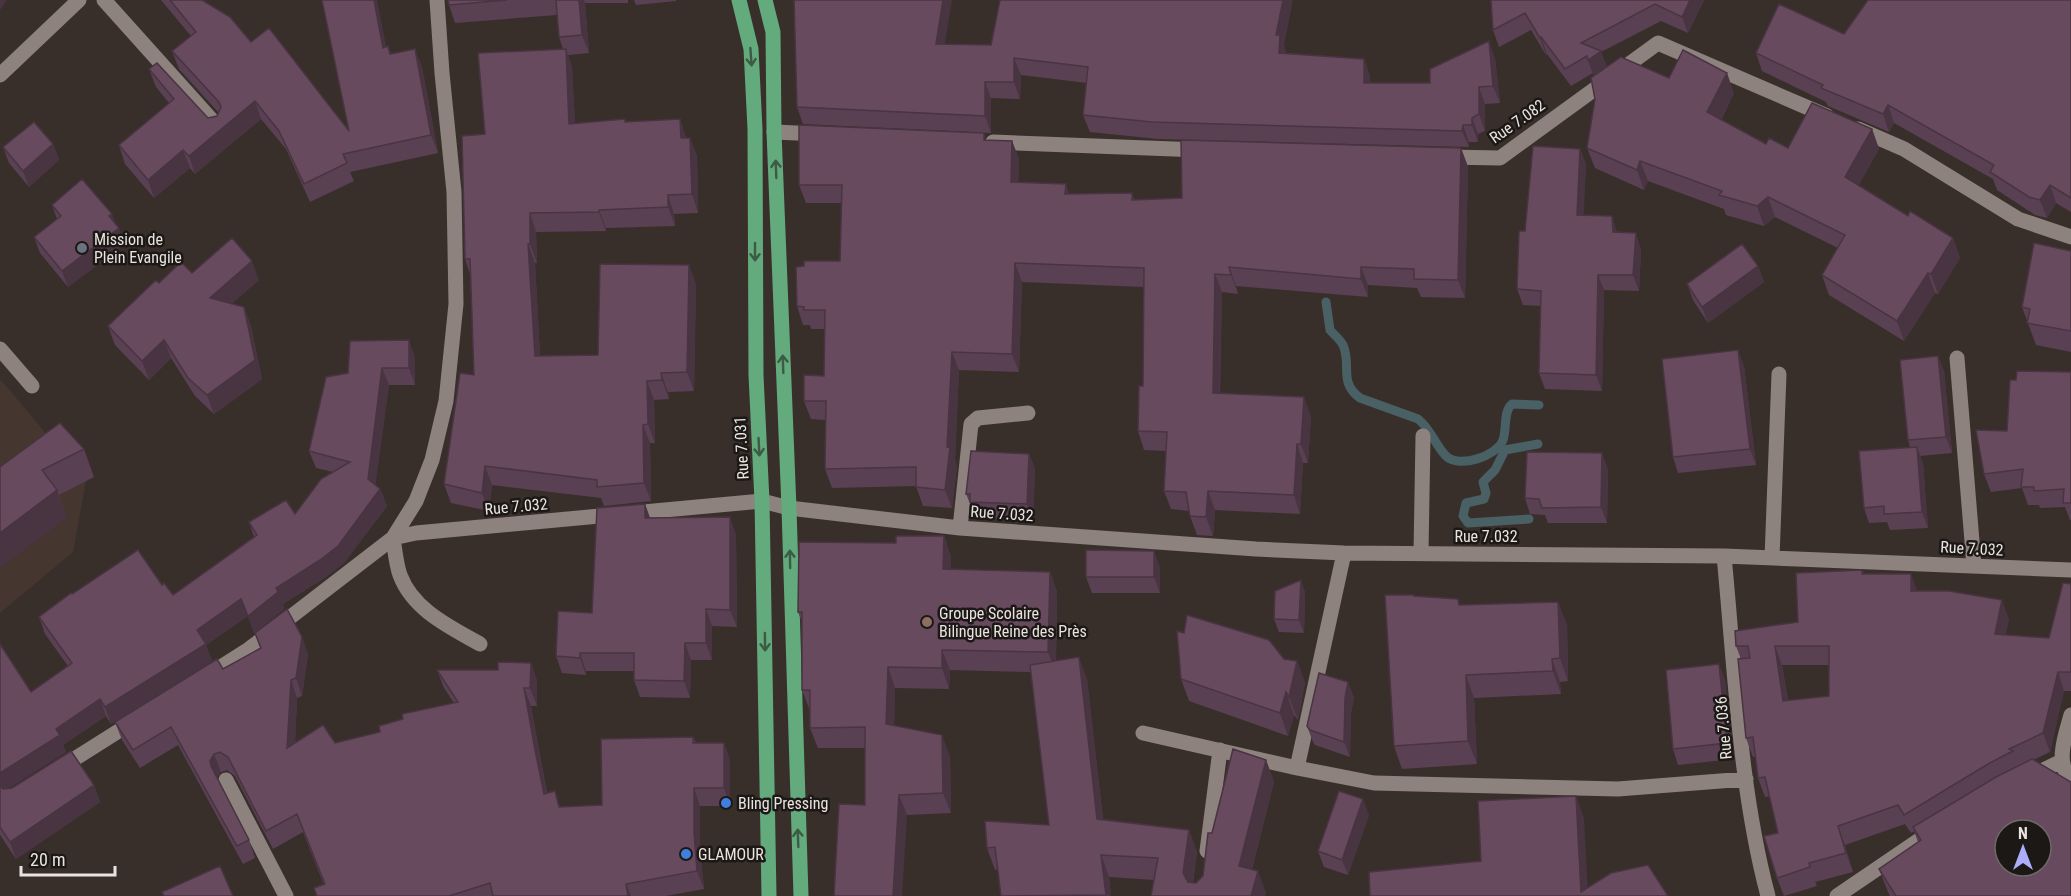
<svg xmlns="http://www.w3.org/2000/svg" width="2071" height="896" font-family="'Roboto Condensed',sans-serif">
	<style>
		.built { fill: #45362f }
		.lines { fill: none; stroke-linecap: round; stroke-linejoin: round }
		.stream { stroke: #496065; stroke-width: 9 }
		.minor { stroke: #8d827d; stroke-width: 15 }
		.major { stroke: #63aa7d; stroke-width: 15 }
		.wall { fill: #594052; fill-rule: evenodd }
		.shaded-wall { fill: #493442 }
		.building { fill: #684a5f; stroke: #493442; stroke-width: 1.5; fill-rule: evenodd }
		.oneway { stroke: #3c5a44 }
		.worship-dot { fill: #6b7280; stroke: #1c1816; stroke-width: 2 }
		.education-dot { fill: #8d6e63; stroke: #1c1816; stroke-width: 2 }
		.shop-dot { fill: #3f7fe0; stroke: #1c1816; stroke-width: 2 }
		.labels { text-anchor: middle; stroke-width: 5; stroke-linejoin: round; paint-order: stroke }
		.street-label { font-size: 16px; fill: #eae4e1; stroke: #1c1816 }
		.poi-label { font-size: 16px; fill: #eae4e1; stroke: #1c1816; text-anchor: start }
	</style>
	<rect width="100%" height="100%" fill="#382f2b"/>
	<path class="built" d="M0 379 86 481 73 552 0 613Z"/>
	<g class="lines">
		<path class="stream" d="M1326 302 1330 330C1334 335 1340 339 1343 345 1352 365 1338 382 1360 398L1418 419C1431 429 1435 445 1446 456 1459 469 1497 456 1503 440 1507 429 1503 411 1512 404L1539 405
			M1529 519 1468 523 1463 516 1466 503 1484 499 1486 493 1483 482 1495 470 1505 450 1538 444"/>
		<path class="minor" d="M104 0 218 127
			M437 0 442 73 454 192 456 304 446 401 432 460 416 501 393 538C395 550 396 564 400 575 413 610 450 627 480 644
			M0 75 79 0
			M1858 129 1904 149 2018 219 2071 237
			M774 132 819 134
			M993 142 1200 150
			M1446 157 1500 158 1658 43 1827 116
			M0 349 32 386
			M1957 358 1974 566
			M960 528 971 424 978 418 1028 413
			M1421 553 1423 436
			M1724 556C1735 668 1739 787 1768 896
			M1772 558 1779 374
			M205 677 249 649 393 538 416 533 762 501 789 508 960 528 1256 549 1344 553 1724 556 2071 570
			M2071 715C2066 734 2054 763 2071 779
			M1143 733 1297 768 1374 783 1618 789 1746 779
			M60 768 136 720
			M1297 768 1344 553
			M2031 776 2062 761
			M226 780 286 896
			M1207 851 1220 750
			M1837 896 1934 830"/>
		<path class="major" d="M739 0 751 49 755 129 756 375 762 501 769 896
			M765 0 773 32 774 132 789 508 801 896"/>
	</g>
	<path class="wall" d="M161 0H205L203 1 251 42 349 131 386 47 388 46 391 53 422 67 438 153 350 172 354 181 310 202 286 149 261 119 195 174 190 168 154 198 125 164 119 145 169 103 156 87 149 69 208 118 217 116 219 113 179 69 172 51 191 36Z
		M448 0H628V3H585L589 53 568 55 572 68 575 124 680 119 686 138H690L697 156 698 213 674 214 675 226 606 228V231L536 232 537 263H535L540 356 598 355 696 284 694 391 668 392 669 399 654 400 655 443H650L651 501 604 506 601 498 492 485 489 511 451 503 444 484 474 375 470 274 465 259 485 134 563 49 559 37 557 15 455 23 449 5Z
		M634 0H676V1L636 5Z
		M1491 0H1704L1688 33 1661 21 1601 52 1607 67 1669 78 1734 93 1721 120 1766 144 1788 148 1872 129 1879 149 1858 186 1908 216 1953 238 1960 258 1938 294 1935 293 1904 341 1829 295 1822 275 1838 248 1775 217 1764 226 1726 215 1724 209 1648 181 1644 190 1595 168 1587 148 1595 99 1594 76 1593 73 1571 86 1547 54 1546 55 1531 30 1499 47 1493 30Z
		M2071 0V212L2056 203 2047 218 2035 215 1997 190 1993 179 1894 123 1889 132 1828 106 1826 102 1762 71 1756 53 1844 34Z
		M945 44 1284 46 1286 53 1364 59 1370 76V83H1430L1495 58 1500 103 1485 104V131L1478 134V142H1469V147L1158 139 1090 132 1083 115 1087 83 1021 75 1020 99 991 98V133L803 124 797 107Z
		M986 140 1012 141 1019 159 1018 183 1066 184 1069 194 1132 193 1134 200 1182 198 1461 148 1468 167 1465 298 1421 297 1417 288 1368 285V297L1236 286 1238 294 1222 292 1220 394 1311 416 1308 463H1303L1300 514 1215 510 1213 536 1197 535 1190 516 1189 511 1171 509 1164 491 1166 451 1144 450 1138 431 1143 386 1144 287 1022 282 1019 372 959 370 955 460 957 466 952 508 923 506 916 486 832 488 825 469V420L811 419 804 401 824 376 825 329H811L810 325H803L797 306 840 261 842 203H806L799 185Z
		M53 144 59 160 29 187 9 163 3 147Z
		M1580 149 1586 165 1583 215 1617 232 1641 249 1639 291 1604 290 1602 391 1545 389 1539 373 1541 306 1523 305 1517 289Z
		M52 205 116 224 125 244 68 287 40 253 34 237 57 219Z
		M2071 251V352L2036 345 2022 307Z
		M1758 266 1764 282 1708 323 1693 300 1687 284Z
		M192 273 259 280 231 304 244 307 251 326 262 379 214 414 195 396 171 358 149 380 115 345 108 326 159 283Z
		M1938 356 1944 371 1952 453 1920 456 1923 463 1928 528 1890 530 1887 522 1869 523 1864 508 1910 447 1908 440Z
		M415 357V385H389L375 485 380 489 387 506 344 563 326 577 283 604 284 609 254 633 248 616 206 645 212 661 111 724 106 716 63 745 66 752 8 788 94 785 100 802 16 859 0 835V644L31 692 68 666 45 634 39 617 72 594 162 585 173 595 254 537 249 522 295 514 333 472 316 468 309 451 348 373Z
		M1744 366 1756 465 1678 473 1673 457Z
		M2071 372V520H2070L2065 507 2040 508 2039 505H2028L2022 488 1991 492 1984 474 2007 431 2016 380Z
		M84 449 94 477 59 495 67 518 0 467Z
		M1029 454 1035 469 1033 520 976 518 966 494Z
		M1608 469 1607 523H1548L1545 515 1530 514 1525 498Z
		M645 504 650 518 736 534 737 627 712 626V660H691L690 698 640 697 634 680V671H586V675L562 673 556 656 592 613Z
		M944 536 951 557V569L1050 572 1057 592 1056 661 1087 679 1103 819 1189 830 1197 852 1193 883H1196L1203 876 1212 833 1266 760 1274 782 1252 869 1266 893 1265 896H1151L1154 880 1109 877 1111 896H1001L998 869 995 870 987 848 1049 825 1031 672 950 670 949 689 895 688 894 726 950 756 951 813 907 815 865 805V748H818L810 728V711L802 690V622L798 612 896 543Z
		M1160 567V593H1092L1086 577Z
		M1862 570 1864 574 2009 619 2005 635 2049 638 2071 584V691H2064L2050 752 2033 760 2071 896H1890L1888 892 1879 869 1918 842 1914 831 1911 833 1905 824 1845 845 1853 872 1815 882 1817 886 1784 896 1777 878 1778 833 1770 796 1765 797 1758 778 1756 757H1753L1746 738 1741 659 1736 646 1798 622ZM1782 665H1829V696L1788 701Z
		M1301 580 1305 593 1304 633 1279 632 1274 619Z
		M1415 597 1567 624 1568 681 1560 682 1561 694 1474 698 1477 764 1402 769 1394 746Z
		M255 633 302 637 308 655 302 696 297 698 295 743H335L380 732 403 719 454 703 444 688 437 670H498L531 663 537 681V706H531L547 793 561 807 602 805 693 737 696 743H724L730 761V806H700V850L704 889 666 896H317L324 885 303 832 273 849 235 776 227 770 221 772 217 778 249 840 255 858 243 864 178 745 140 768 122 740 115 722 223 669 260 648Z
		M1284 659 1297 661 1305 683 1298 720 1294 715 1288 736 1189 701 1181 679Z
		M1725 680 1733 759 1678 765 1673 749Z
		M1354 697 1351 713 1350 757 1315 745 1313 742 1307 726Z
		M1369 815 1348 875 1324 867 1318 851Z"/>
	<path class="shaded-wall" d="M0 0H7L0 10Z
		M374 0H377L390 66 383 48Z
		M579 0H584L585 3 589 53 582 35Z
		M943 0H952L942 61 936 44Z
		M1283 0H1293L1284 46 1286 52 1285 69 1279 53 1276 35Z
		M1690 0H1704L1688 33 1682 17Z
		M1541 37 1547 54 1546 55 1540 38Z
		M1489 41 1495 58 1500 103 1493 86Z
		M415 49 422 67 438 153 431 135Z
		M566 49 572 68 576 143 569 124Z
		M1601 51 1607 68 1594 77 1588 60Z
		M1014 58 1021 75 1020 99 1014 82Z
		M1364 59 1370 76V100L1364 83Z
		M1727 73 1734 93 1714 132 1707 112Z
		M985 82 991 98V133L985 116Z
		M1479 87 1485 104V131L1479 114Z
		M255 101 261 119 195 174 189 156Z
		M1888 105 1894 123 1889 132 1883 114Z
		M1472 118 1478 134V142L1472 125Z
		M680 119 686 138H681Z
		M1463 125 1469 142V147L1462 131Z
		M1872 129 1879 149 1852 197 1845 177Z
		M690 138 697 156 698 213 692 194Z
		M1012 141 1019 159 1018 201 1011 182Z
		M53 144 59 160 29 187 23 171Z
		M1461 148 1468 167 1465 298 1458 280Z
		M1580 149 1586 165 1583 231 1577 215Z
		M183 150 190 168 154 198 148 180Z
		M1640 161 1648 181 1644 190 1637 170Z
		M1066 184 1072 203 1065 194Z
		M2050 185 2056 203 2047 218 2040 200Z
		M668 195 674 214 675 226 668 207Z
		M1768 197 1775 217 1764 226 1757 206Z
		M599 210 606 228V231L599 212Z
		M530 213 536 232 537 263 530 244Z
		M112 214 118 229 119 228 125 244 68 287 62 271Z
		M1612 216 1617 232 1618 248 1613 232Z
		M1636 233 1641 249 1639 291 1633 275Z
		M1953 238 1960 258 1938 294 1931 274Z
		M528 244 535 263 541 375 535 356Z
		M252 261 259 280 216 317 210 298Z
		M1015 263 1022 282 1019 372 1012 354Z
		M689 265 696 284 694 391 687 372Z
		M1758 266 1764 282 1708 323 1702 307Z
		M1229 267 1236 286 1238 294 1231 275Z
		M1361 267 1368 285V297L1361 279Z
		M1928 273 1935 293 1904 341 1897 321Z
		M1215 274 1222 292 1219 412 1213 393Z
		M1598 275 1604 290 1602 391 1596 375Z
		M244 307 251 326 262 379 214 414 207 395Z
		M164 340 171 358 149 380 142 361Z
		M409 340 415 357V385L409 368Z
		M1738 350 1744 366 1756 465 1750 449Z
		M952 352 959 370 955 460 957 466 952 508 945 490Z
		M1938 356 1944 371 1952 453 1946 437Z
		M382 368 389 385 374 496 368 479Z
		M661 373 668 392 669 399 662 380Z
		M647 381 654 400 655 443 648 424Z
		M1304 397 1311 416 1308 463 1301 444Z
		M643 425 650 443 651 501 644 483Z
		M1297 444 1303 463 1300 514 1294 495Z
		M1917 447 1923 463 1928 528 1922 512Z
		M1602 453 1608 469 1607 523 1601 507Z
		M1029 454 1035 469 1033 520 1027 504Z
		M485 466 492 485 489 511 482 493Z
		M380 489 387 506 344 563 326 577 283 604 284 609 254 633 248 616 276 588Z
		M57 490 67 518 0 568V533Z
		M1208 491 1215 510 1213 536 1206 517Z
		M645 504 651 521 645 518Z
		M730 517 736 534 737 627 730 610Z
		M944 536 951 557V590L943 569Z
		M1154 551 1160 567V593L1154 577Z
		M1050 572 1057 592 1056 673 1048 652Z
		M1911 574 1918 593 1911 591Z
		M1301 580 1305 593 1304 633 1299 620Z
		M241 599 248 616 206 645 212 661 111 724 105 707 197 630Z
		M2002 600 2009 619 2002 653 1995 634Z
		M1558 602 1567 624 1568 681 1560 658Z
		M706 609 712 626V660L706 643Z
		M302 637 308 655 302 696 296 678Z
		M685 643 691 660 690 698 684 681Z
		M1775 646 1782 665 1790 720 1783 701Z
		M942 650 950 670 949 689 942 668Z
		M580 653 586 671V675L580 658Z
		M1079 657 1087 679 1105 841 1097 819Z
		M1552 659 1560 682 1561 694 1553 671Z
		M1297 661 1305 683 1298 720 1289 697Z
		M531 663 537 681V706L530 688Z
		M1719 664 1725 680 1733 759 1727 743Z
		M888 667 895 688 894 745 886 724Z
		M2058 672 2064 691 2050 752 2043 733Z
		M1466 675 1474 698 1477 764 1468 741Z
		M291 680 297 698 294 766 287 748Z
		M1348 682 1354 697 1351 713 1350 757 1344 742 1345 698Z
		M524 688 531 706 550 812 544 794Z
		M1286 692 1294 715 1288 736 1280 713Z
		M100 699 106 716 63 745 66 752 8 789H0V773L56 729Z
		M942 735 950 756 951 813 943 793Z
		M724 743 730 761V806L724 788Z
		M214 754 221 772 216 779 211 766 210 761Z
		M1266 760 1274 782 1247 887 1239 866Z
		M94 785 100 802 16 859 10 842Z
		M694 788 700 806V850L704 889 697 871 694 832Z
		M899 795 907 815 902 896H893Z
		M1576 796 1584 818 1588 896 1581 892Z
		M1363 799 1369 815 1348 875 1342 860Z
		M1838 826 1845 845 1853 872 1846 853Z
		M1189 830 1197 852 1191 895 1183 873Z
		M1101 855 1109 877 1111 896 1106 895Z
		M1258 871 1266 893 1265 896H1251Z
		M626 884 631 896H628Z"/>
	<path class="building" d="M170 0H202L230 17 251 42 269 28 349 131 322 0H374L383 48 388 46 390 54 415 49 431 135 343 154 347 163 304 184 279 131 255 101 189 156 183 150 148 180 119 145 174 99 149 69 157 63 208 118 217 116 221 107 219 102 172 51 196 32Z
		M448 0H507L449 5Z
		M556 0H579L582 35 559 37Z
		M794 0H943L936 44 991 45 1000 0H1283L1276 35H1280L1279 53 1364 59V83H1430V69L1489 41 1493 86 1479 87V114L1472 118V125H1463L1462 131 1152 122 1083 115 1088 67 1014 58V82H985V116L797 107Z
		M1491 0H1690L1682 17 1655 4 1581 43 1601 51 1588 60 1587 56 1565 69 1541 37 1540 38 1525 13 1493 30Z
		M1868 0H2071V198L2050 185 2040 200 2029 197 1990 172 1994 165 1888 105 1883 114 1821 88 1823 85 1756 53 1779 4 1844 34Z
		M566 49 569 124 625 119V122L680 119 681 138H690L692 194 668 195V207L599 210V212L530 213V244H528L535 356 598 355 600 264 689 265 687 372 661 373 662 380 647 381 648 424 643 425 644 483 597 487V480L485 466 482 493 444 484 460 373 474 375 470 259H465L462 136 485 134 478 53Z
		M1683 50 1727 73 1707 112 1766 144 1769 138 1788 148 1812 103 1872 129 1845 177 1908 216 1910 211 1953 238 1931 274 1928 273 1897 321 1822 275 1845 235 1768 197 1757 206 1719 195 1722 191 1640 161 1637 170 1587 148 1595 99 1591 78 1621 57 1669 78Z
		M34 122 53 144 23 171 3 147Z
		M799 125 984 133V140L1012 141 1011 182 1066 184 1065 194 1132 193V200L1182 198 1181 140 1461 148 1458 280 1414 279V269L1361 267V279L1229 267 1231 275 1215 274 1213 393 1304 397 1301 444H1297L1294 495 1208 491 1206 517 1190 516 1186 492 1164 491 1167 432 1138 431 1139 386H1143L1144 268 1015 263 1012 354 952 352 947 447H950L945 490 916 487V467L825 469 826 401H804V375L824 376 825 310H804V307L797 306 796 267 804 266V261H840L842 185H799Z
		M1533 146 1580 149 1577 215 1612 216 1613 232 1636 233 1633 275H1598L1596 375 1539 373 1541 291 1517 289 1519 231H1525Z
		M82 179 112 214 109 216 119 228 62 271 34 237 61 216 52 205Z
		M232 238 252 261 210 298 244 307 255 360 207 395 188 378 164 340 142 361 108 326 156 280 159 283 181 262 192 273Z
		M2034 243 2071 251V331L2027 323 2030 309 2022 307Z
		M1742 244 1758 266 1702 307 1687 284Z
		M409 340V368H382L368 479 380 489 338 546 320 560 276 588 278 592 248 616 241 599 197 630 206 644 105 707 100 699 56 729 60 735 0 773V644L31 692 72 663 39 617 71 593 72 594 138 550 162 585 164 583 173 595 257 535 249 522 286 500 295 514 321 479 350 462 309 451 326 377 348 373 350 341Z
		M1738 350 1750 449 1673 457 1662 359Z
		M1938 356 1946 437 1908 440 1900 360Z
		M2017 371 2071 372V503H2063L2064 489 2034 491V487H2021L2023 469 1984 474 1976 430 2007 431 2010 380H2016Z
		M60 423 84 449 42 470 57 490 0 533V467Z
		M1917 447 1922 512 1884 514V506L1864 508 1859 451Z
		M971 451 1029 454 1027 504 970 502V494H966Z
		M1527 452 1602 453 1601 507 1542 508 1539 499 1525 498Z
		M645 504V518L730 517V610L706 609V643H685L684 681 634 680V653H580V658L556 656 558 611 592 613 597 508Z
		M896 536H944L943 569 1050 572 1048 652 942 650V668L888 667 886 724 942 735 943 793 899 795 893 896H834L839 804 865 805V727L810 728V690H802V612H798L799 542 896 543Z
		M1086 550 1154 551V577H1086Z
		M1862 570V574H1911V591H1949L2002 600 1995 634 2049 638 2063 583 2071 584V672H2058L2043 733 2009 749 2013 751 1988 764 1904 815 1898 805 1838 826 1846 853 1809 863 1810 867 1777 878 1764 836 1778 833 1765 777 1758 778 1753 737 1746 738 1738 659 1750 658 1748 646H1736L1735 631 1798 622 1796 573ZM1775 646H1829V696L1783 701Z
		M1301 580 1299 620 1274 619 1275 591Z
		M1385 595H1414V596L1458 599 1459 605 1558 602 1560 658 1552 659 1553 671 1466 675 1468 741 1394 746Z
		M287 609 302 637 296 678 291 680 287 748 323 725 335 743 380 732 379 726 403 719 402 714 458 702 437 670H498V662L531 663 530 688H524L535 750 544 794 555 791 559 807 602 805 601 739 693 737V743H724V788H694V832L697 871 626 884 628 896H493L490 883 449 896H317L314 888 325 884 297 814 266 831 228 757 220 752 214 754 210 761 211 766 249 840 237 846 171 727 133 750 115 722 217 659 223 669 261 648 255 633Z
		M1187 615 1269 640 1284 659 1297 661 1289 697 1286 692 1280 713 1181 679 1177 631 1184 633Z
		M1079 657 1097 819 1189 830 1183 873 1188 882 1196 883 1203 876 1208 833H1212L1233 749 1266 760 1239 866 1258 871 1251 896H1151L1158 858 1101 855 1106 895 1001 896 995 847 987 848 985 821 1049 825 1030 665Z
		M1719 664 1727 743 1673 749 1666 670Z
		M1319 673 1348 682 1345 698 1344 742 1310 730 1307 726Z
		M71 751 94 785 10 842 0 827V786L3 789 12 788Z
		M2032 759 2071 782V896H1896L1879 869 1921 840 1913 827 1996 777ZM2005 830H2041V866H2005Z
		M1339 791 1363 799 1342 860 1318 851Z
		M1576 796 1581 892 1611 873 1648 865 1668 896H1370L1369 872 1481 861 1478 801Z
		M220 866 233 896H164L162 892Z"/>
	<defs><path id="oneway-shaft" d="M-6 0H5M1.5-3L5.5 0L1.5 3" fill="none" stroke-width="1.6" stroke-linecap="round" stroke-linejoin="round" transform="scale(1.5)"/></defs>
	<g class="oneway">
		<use href="#oneway-shaft" transform="translate(751 57) rotate(86)"/>
		<use href="#oneway-shaft" transform="translate(776 169) rotate(-92)"/>
		<use href="#oneway-shaft" transform="translate(755 252) rotate(90)"/>
		<use href="#oneway-shaft" transform="translate(783 364) rotate(-92)"/>
		<use href="#oneway-shaft" transform="translate(759 447) rotate(87)"/>
		<use href="#oneway-shaft" transform="translate(790 559) rotate(-91)"/>
		<use href="#oneway-shaft" transform="translate(765 642) rotate(89)"/>
		<use href="#oneway-shaft" transform="translate(798 838) rotate(-92)"/>
	</g>
	<circle class="worship-dot" cx="82" cy="248" r="6"/>
	<circle class="education-dot" cx="927" cy="622" r="6"/>
	<g class="shop-dot">
		<circle cx="726" cy="803" r="6"/>
		<circle cx="686" cy="854" r="6"/>
	</g>
	<g class="labels">
		<g class="street-label">
			<text transform="translate(1517 121) rotate(-35)" y="6">Rue 7.082</text>
			<text transform="translate(741 448) rotate(-93)" y="6">Rue 7.031</text>
			<text transform="translate(516 506) rotate(-5)" y="6">Rue 7.032</text>
			<text transform="translate(1002 513) rotate(4)" y="6">Rue 7.032</text>
			<text x="1486" y="542">Rue 7.032</text>
			<text transform="translate(1972 548) rotate(3)" y="6">Rue 7.032</text>
			<text transform="translate(1723 728) rotate(-95)" y="6">Rue 7.036</text>
		</g>
		<g class="poi-label">
			<text x="94" y="245">Mission de<tspan x="94" dy="18">Plein Evangile</tspan></text>
			<text x="939" y="619">Groupe Scolaire<tspan x="939" dy="18">Bilingue Reine des Près</tspan></text>
			<text x="738" y="809">Bling Pressing</text>
			<text x="698" y="860">GLAMOUR</text>
		</g>
	</g>
	<g transform="translate(2023 848)"><circle r="28" fill="#1c1816" stroke="#6e6a67" stroke-width="1.5"/>
	<path d="M0-4.5L10 22L0 15L-10 22Z" fill="#abaffb"/>
	<text y="-9" font-size="16" font-weight="bold" text-anchor="middle" fill="#eae4e1">N</text>
	</g>
	<path d="M21 866v9h94v-9" fill="none" stroke="#eae4e1" stroke-width="3"/>
	<text x="30" y="866" font-size="18" fill="#eae4e1" stroke="#1c1816" stroke-width="4.5" paint-order="stroke">20 m</text>
</svg>
